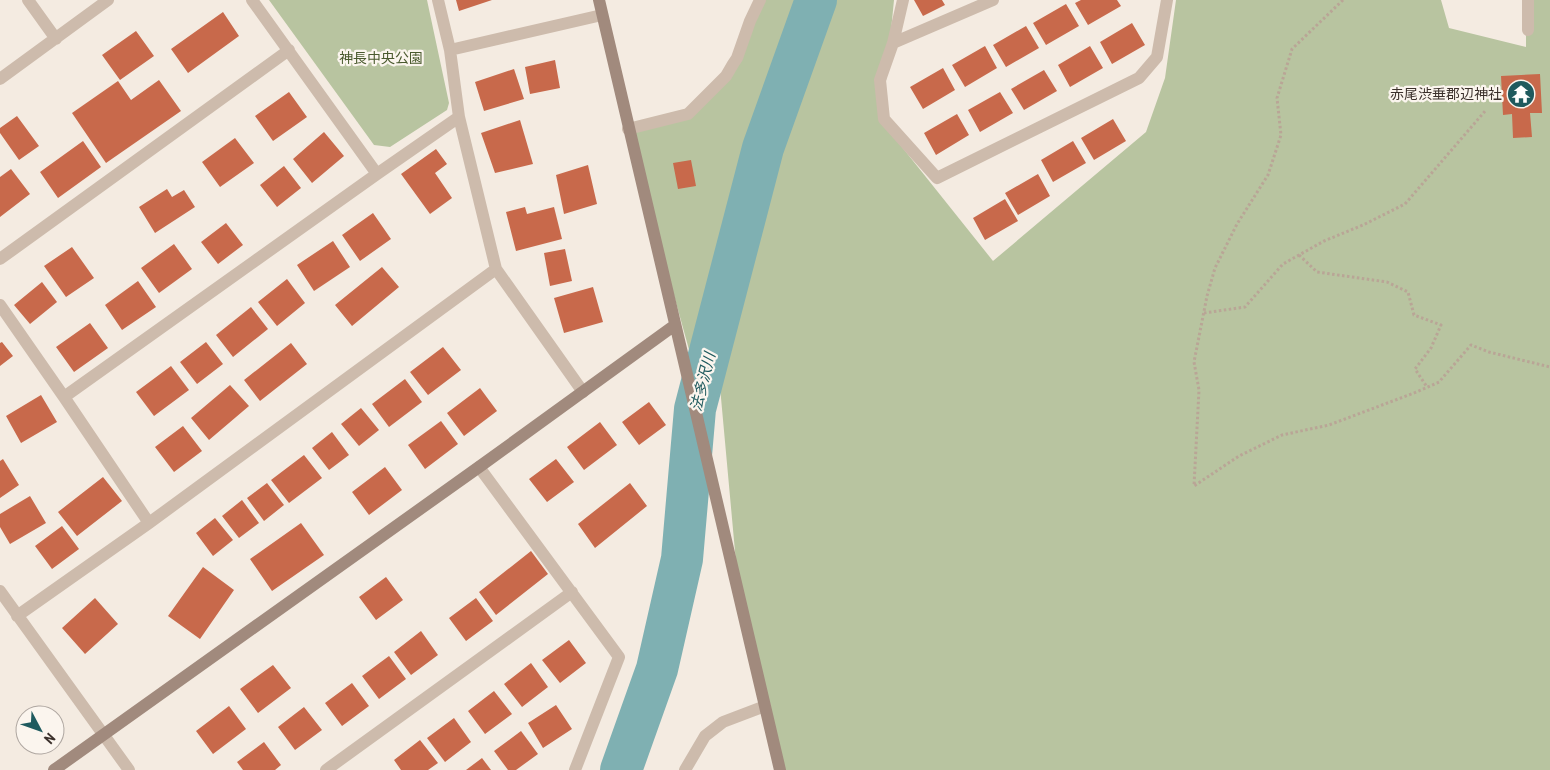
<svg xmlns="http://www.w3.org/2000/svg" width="1550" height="770" font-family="'Roboto Condensed','Noto Sans JP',sans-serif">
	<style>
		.green { fill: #b8c4a0 }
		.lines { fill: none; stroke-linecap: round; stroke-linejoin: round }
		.river { stroke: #7fb0b2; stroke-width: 42 }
		.building { fill: #c8694b }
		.path { stroke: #b9a596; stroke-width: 3; stroke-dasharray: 2.5 2.5; stroke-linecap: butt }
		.street { stroke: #cdbbac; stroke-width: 12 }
		.secondary { stroke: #a18a7d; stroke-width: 12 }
		.labels { text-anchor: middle; stroke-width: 4.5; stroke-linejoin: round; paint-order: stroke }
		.park-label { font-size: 14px; fill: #4a5a2e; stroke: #fbf5ee }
		.poi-label { font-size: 14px; fill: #3b302b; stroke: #fbf5ee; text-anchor: end }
		.water-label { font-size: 15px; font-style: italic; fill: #1f5a5e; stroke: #fbf5ee }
	</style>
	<rect width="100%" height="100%" fill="#f4ebe1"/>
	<path class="green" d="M269 0H427L449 103 447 110 390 147 374 145Z
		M763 0H894L882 122 993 261 1146 132 1165 78 1176 0H1441L1449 28 1526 47V0H1550V770H780L739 595 720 387 722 378 693 364 628 129 688 114 733 64Z"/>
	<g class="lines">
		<path class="river" d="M621 770 657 669 682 559 695 409 763 148 816 0"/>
	</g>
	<path class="building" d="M456 0H492L459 11Z
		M914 0H942L945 5 923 16Z
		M1081 0H1117L1121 6 1088 25 1075 3Z
		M1066 4 1079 26 1046 45 1033 23Z
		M223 12 239 36 188 73 171 49Z
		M1132 23 1145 45 1112 64 1100 42Z
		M1026 26 1039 48 1006 67 993 45Z
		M136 31 154 56 120 80 102 55Z
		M985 46 997 68 965 87 952 65Z
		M1090 46 1103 68 1070 87 1058 65Z
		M555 60 560 88 530 94 525 67Z
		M943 68 955 90 923 109 910 87Z
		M514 69 524 99 484 111 475 82Z
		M1044 70 1057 91 1024 110 1011 89Z
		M1540 74 1542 113H1530L1532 137 1513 138 1512 114 1503 115 1501 76Z
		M159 80 181 111 106 163 72 113 118 81 131 100Z
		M289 92 307 117 273 141 255 116Z
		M1000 92 1013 113 980 132 968 110Z
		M957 114 969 135 936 155 924 133Z
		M17 116 39 146 19 160 0 133V128Z
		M1113 119 1126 141 1094 160 1081 138Z
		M520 120 533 164 495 173 481 133Z
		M324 132 344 156 312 183 293 159Z
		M235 138 254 163 220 187 202 162Z
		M83 141 101 167 58 198 40 172Z
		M1073 141 1086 163 1053 182 1041 160Z
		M436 149 447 164 435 173 452 198 430 214 401 174Z
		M691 160 696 186 678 189 673 163Z
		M588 165 597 204 564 214 556 175Z
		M284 166 301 188 277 207 260 185Z
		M11 169 30 194 0 217V177Z
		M1038 174 1050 196 1018 215 1005 193Z
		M167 189 172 197 184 190 195 207 155 233 139 207Z
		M1005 199 1018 221 985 240 973 218Z
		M525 207 527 214 554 207 562 239 516 251 506 212Z
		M373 213 391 239 360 261 342 235Z
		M226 223 243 245 218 264 201 242Z
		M333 241 350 267 314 291 297 265Z
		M174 244 192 269 159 293 141 268Z
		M72 247 94 278 66 297 44 266Z
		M565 249 572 281 550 286 544 253Z
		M382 267 399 287 352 326 335 305Z
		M287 279 305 303 277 326 258 302Z
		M138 281 156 307 122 330 105 305Z
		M42 282 57 302 30 324 14 305Z
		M593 287 603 322 564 333 554 298Z
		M251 307 268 329 233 357 216 335Z
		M90 323 108 348 74 372 56 347Z
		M2 342 13 356 0 366V343Z
		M206 342 223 364 197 384 180 362Z
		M291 343 307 364 260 401 244 380Z
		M443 347 461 370 428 395 410 372Z
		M171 366 189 390 154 416 136 392Z
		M405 379 422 402 389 427 372 404Z
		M230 385 249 406 209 440 191 418Z
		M480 388 497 411 464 436 447 413Z
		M41 395 57 422 21 443 6 416Z
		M649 402 666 425 639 445 622 422Z
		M361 408 379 430 359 446 341 424Z
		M441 421 458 444 425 469 408 445Z
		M600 422 617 445 584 470 567 447Z
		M183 426 202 451 174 472 155 447Z
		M332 432 349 455 329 470 312 448Z
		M304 455 322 478 289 503 271 480Z
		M3 459 19 485 0 498V461Z
		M556 459 574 482 547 502 529 479Z
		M385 467 402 490 369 515 352 492Z
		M103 477 122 501 77 536 58 512Z
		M267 483 284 505 264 521 247 498Z
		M630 483 647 506 595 548 578 524Z
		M30 496 46 523 10 544 0 527V514Z
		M242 500 259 523 239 538 222 516Z
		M215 518 233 540 213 556 196 533Z
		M301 523 324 555 272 591 250 559Z
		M62 526 79 549 52 569 35 546Z
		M531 551 548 574 496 615 479 592Z
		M203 567 234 590 200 639 168 616Z
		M386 577 403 600 376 620 359 597Z
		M95 598 118 624 85 654 62 628Z
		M476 598 493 621 466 641 449 618Z
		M421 631 438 655 411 675 394 652Z
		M569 640 586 663 560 683 542 660Z
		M389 656 406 679 379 699 362 676Z
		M531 663 548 687 522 707 504 684Z
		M273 665 291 688 258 713 240 689Z
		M352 683 369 706 342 726 325 703Z
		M494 691 512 714 485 734 468 711Z
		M556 705 572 729 543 748 528 723Z
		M229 706 246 729 213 754 196 731Z
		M304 707 322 730 295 750 278 727Z
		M454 718 471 742 445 762 427 738Z
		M521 731 538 754 516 770H508L494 751Z
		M420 740 438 763 428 770H401L394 760Z
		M264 742 281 765 275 770H243L237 762Z
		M482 758 491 770H466Z"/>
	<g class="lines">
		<path class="path" d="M1343 0 1292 49 1277 98 1281 135 1268 175 1237 224 1215 268 1207 296 1194 362 1199 390 1194 486 1239 456 1282 435 1329 425 1414 393 1439 382 1471 345 1489 352 1550 367
			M1299 255 1317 272 1387 282 1408 292 1414 315 1441 325 1431 348 1415 369 1427 387
			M1204 313 1245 307 1283 264 1324 241 1363 225 1405 204 1486 110"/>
		<path class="street" d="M28 0 56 39
			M252 0 377 174
			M438 0 450 50 459 117 496 269 583 392
			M903 0 893 43 880 80 884 119 937 178 1139 78 1157 57 1167 0
			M1528 0V30
			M893 43 993 0
			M450 50 602 15
			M0 79 108 0
			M628 129 688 114 726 76 733 64 737 58 750 21 760 0
			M0 259 289 50
			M0 305 64 397 149 523
			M64 397 377 174 459 117
			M479 467 619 657 575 770
			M0 591 129 770
			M17 616 149 523 496 269
			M326 770 572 592
			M685 770 705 736 723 722 765 706"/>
		<path class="secondary" d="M599 0 780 770
			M54 770 479 467 675 325"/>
	</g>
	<defs>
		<symbol id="temple-disc" viewBox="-11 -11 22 22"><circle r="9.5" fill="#1f5a5e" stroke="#fbf5ee"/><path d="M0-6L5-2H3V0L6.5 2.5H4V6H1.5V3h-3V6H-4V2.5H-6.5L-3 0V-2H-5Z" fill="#fff"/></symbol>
	</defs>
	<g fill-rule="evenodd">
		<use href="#temple-disc" x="1505" y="78" width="32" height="32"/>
	</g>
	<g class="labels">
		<g class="park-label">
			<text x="381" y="63">神長中央公園</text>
		</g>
		<g class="poi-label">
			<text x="1502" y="99">赤尾渋垂郡辺神社</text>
		</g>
		<g class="water-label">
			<text transform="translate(703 382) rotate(-76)" y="5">法多沢川</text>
		</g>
	</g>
	<g transform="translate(40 730) rotate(131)"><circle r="24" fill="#fbf5ee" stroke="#aea6a0"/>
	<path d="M0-4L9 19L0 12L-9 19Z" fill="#1f5a5e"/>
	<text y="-8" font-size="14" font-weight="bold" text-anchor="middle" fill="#3b302b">N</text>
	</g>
</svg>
